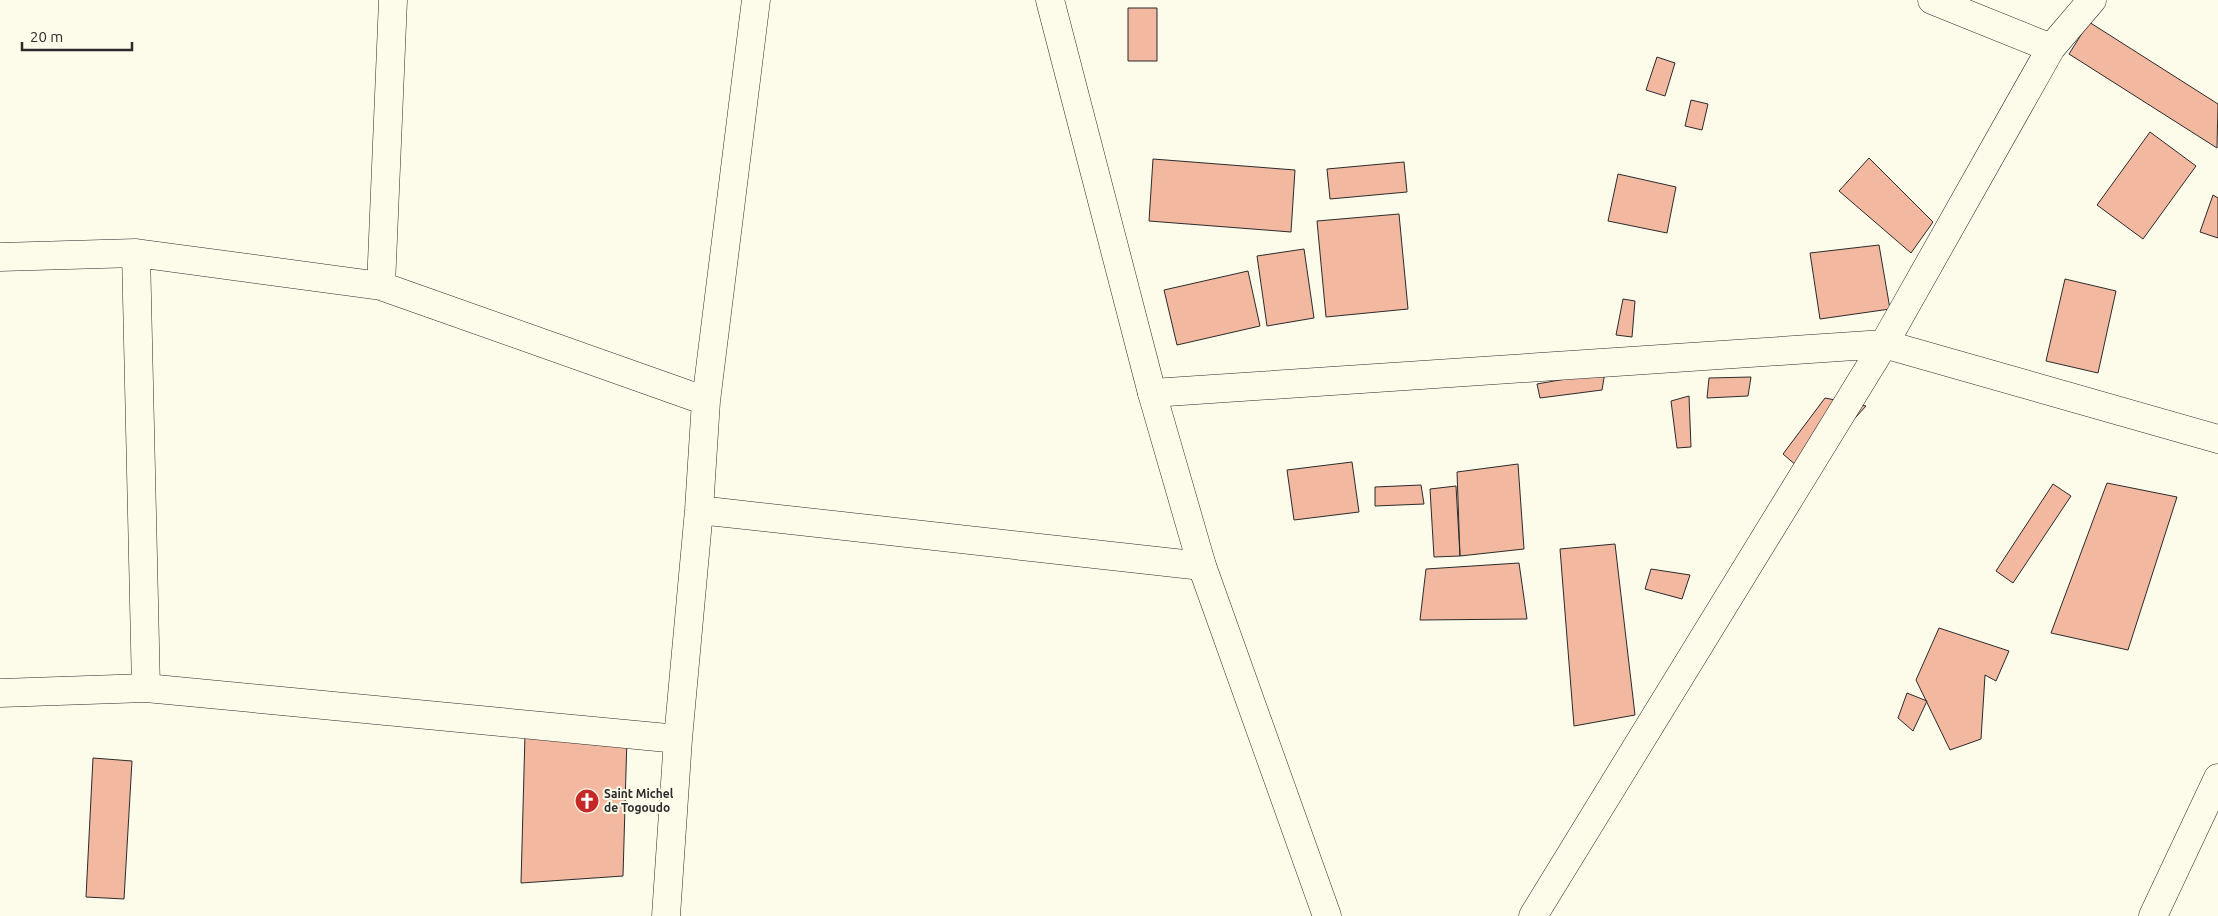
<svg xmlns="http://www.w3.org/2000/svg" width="2218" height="916" font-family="Ubuntu,sans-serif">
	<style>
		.building { fill: #f2b8a0; stroke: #2b2b2b }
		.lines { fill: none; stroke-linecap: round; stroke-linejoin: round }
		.minor-casing { stroke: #2b2b2b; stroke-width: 29 }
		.secondary-casing { stroke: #2b2b2b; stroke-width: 29 }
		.minor { stroke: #fdfbea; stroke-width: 28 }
		.secondary { stroke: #fdfbea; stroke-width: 28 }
		.labels { text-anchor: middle; stroke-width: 4; stroke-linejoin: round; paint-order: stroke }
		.poi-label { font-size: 12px; font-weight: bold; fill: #2b2b2b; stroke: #fdfbea; text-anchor: start }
	</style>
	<rect width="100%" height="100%" fill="#fdfbea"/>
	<path class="building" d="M1128 8H1157V61H1128Z
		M2089 22 2218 104 2217 148 2069 54Z
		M1657 57 1675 63 1665 96 1646 90Z
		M1691 100 1708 104 1702 130 1685 126Z
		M2150 132 2196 166 2143 239 2097 205Z
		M1869 158 1933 222 1911 253 1839 191Z
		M1153 159 1295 170 1291 232 1149 221Z
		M1404 162 1407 192 1330 199 1327 169Z
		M1618 174 1676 187 1667 233 1608 221Z
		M2213 195 2218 198V238L2200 232Z
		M1399 214 1408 309 1326 317 1317 221Z
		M1879 245 1890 309 1820 319 1810 253Z
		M1304 249 1314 318 1267 326 1257 256Z
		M1248 271 1260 326 1177 345 1164 290Z
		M2065 279 2116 291 2098 373 2046 361Z
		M1623 299 1635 301 1632 337 1616 335Z
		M1605 372 1602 390 1540 398 1537 384Z
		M1751 377 1748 396 1707 398 1709 378Z
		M1689 396 1691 447 1677 448 1671 401Z
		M1825 398 1866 406 1805 473 1783 454Z
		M1352 462 1359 512 1294 520 1287 470Z
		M1518 464 1524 549 1460 556 1457 472Z
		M2107 483 2177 497 2128 650 2051 633Z
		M2053 484 2071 496 2013 583 1996 571Z
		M1421 485 1424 504 1375 506V487Z
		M1456 486 1460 556 1434 557 1430 489Z
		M1615 544 1635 715 1574 726 1560 549Z
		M1519 563 1527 619 1420 620 1426 569Z
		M1651 569 1690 575 1682 599 1645 589Z
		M1939 628 2009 651 1996 681 1985 675 1981 739 1950 750 1916 680Z
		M1907 693 1927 701 1913 731 1898 718Z
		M525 734 627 737 623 876 521 883Z
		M93 758 132 761 124 899 86 897Z"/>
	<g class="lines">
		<defs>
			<path id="minor" d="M1932 0 2051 48
				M136 253 146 688
				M0 257 136 253 381 286 706 401
				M381 286 393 0
				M1152 393 1884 344 2218 439
				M699 510 1202 566
				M0 693 146 688 678 739
				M666 916 678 739 699 510 706 401 756 0
				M1533 916 1884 344 2051 48 2092 0
				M2153 916 2218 778"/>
			<path id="secondary" d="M1050 0 1152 393 1202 566 1327 916"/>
		</defs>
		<use href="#minor" class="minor-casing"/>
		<use href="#secondary" class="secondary-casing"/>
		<use href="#minor" class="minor"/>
		<use href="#secondary" class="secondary"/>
	</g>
	<defs>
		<symbol id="church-disc" viewBox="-11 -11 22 22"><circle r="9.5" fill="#c62828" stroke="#fdfbea"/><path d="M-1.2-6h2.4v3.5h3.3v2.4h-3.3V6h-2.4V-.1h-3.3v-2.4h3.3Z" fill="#fff"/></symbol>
	</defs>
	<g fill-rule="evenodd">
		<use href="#church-disc" x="573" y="787" width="28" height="28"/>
	</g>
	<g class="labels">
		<g class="poi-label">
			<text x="604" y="798">Saint Michel<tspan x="604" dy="14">de Togoudo</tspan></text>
		</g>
	</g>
	<path d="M22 42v8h110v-8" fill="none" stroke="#2b2b2b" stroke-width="2.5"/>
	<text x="30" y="42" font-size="15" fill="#2b2b2b" stroke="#fdfbea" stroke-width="4" paint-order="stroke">20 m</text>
</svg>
